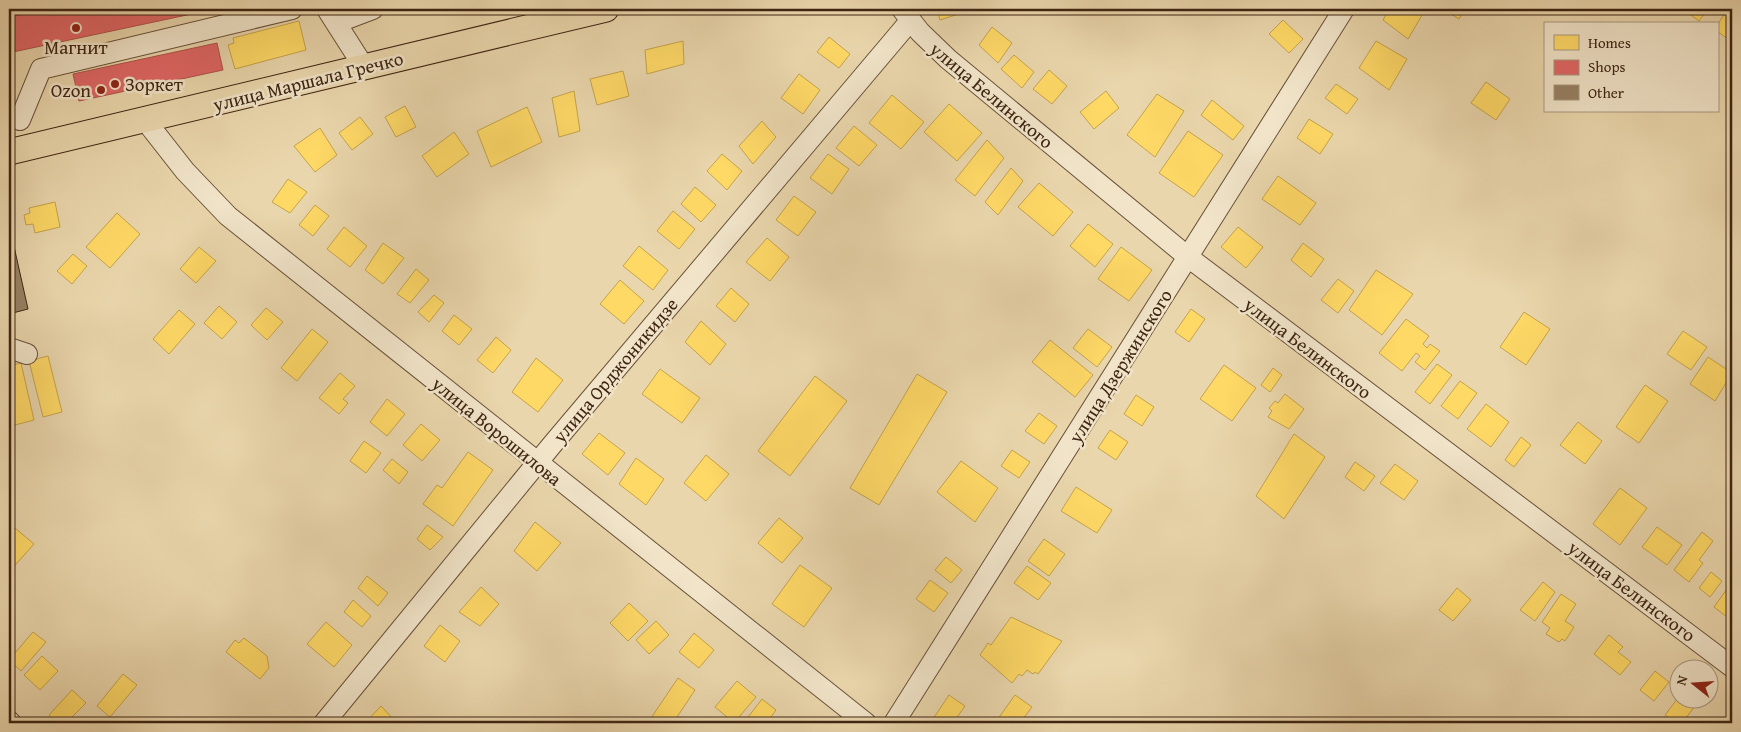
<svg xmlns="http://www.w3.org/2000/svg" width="1741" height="732" font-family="'Gentium Book Plus',serif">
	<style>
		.homes { fill: #ffd966; stroke: #c5a34d }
		.shops { fill: #e06666; stroke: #af524d }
		.building { fill: #978163; stroke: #3e2513 }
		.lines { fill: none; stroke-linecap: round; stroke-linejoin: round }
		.minor-casing { stroke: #695139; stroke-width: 22 }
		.major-casing { stroke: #3e2513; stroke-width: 27 }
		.minor { stroke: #f1e4c9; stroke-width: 20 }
		.major { stroke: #ead6ac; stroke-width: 25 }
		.poi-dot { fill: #8f2418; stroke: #f1e4c9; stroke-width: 2 }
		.labels { text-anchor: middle; stroke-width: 5; stroke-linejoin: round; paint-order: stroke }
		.poi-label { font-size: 19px; fill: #3e2513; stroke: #f1e4c9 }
		.street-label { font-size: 19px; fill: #3e2513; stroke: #f1e4c9 }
	</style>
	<rect width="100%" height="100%" fill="#ead6ac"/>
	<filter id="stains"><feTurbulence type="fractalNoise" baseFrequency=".004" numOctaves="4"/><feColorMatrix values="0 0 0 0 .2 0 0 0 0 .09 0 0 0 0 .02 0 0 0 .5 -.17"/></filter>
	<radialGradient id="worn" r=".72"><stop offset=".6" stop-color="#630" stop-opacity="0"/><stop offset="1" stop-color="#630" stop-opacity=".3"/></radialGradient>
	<path class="homes" d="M937 9H971V10L940 20Z
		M1389 9H1423L1425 10 1408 39 1383 20Z
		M1443 9H1465L1459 19Z
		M1683 9H1708L1699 21Z
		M1728 9 1732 12V42L1717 31V25Z
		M1283 20 1303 39 1289 53 1269 34Z
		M299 21 306 50 235 69 228 45 234 43 233 38Z
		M992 27 1012 43 998 63 979 45Z
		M829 37 850 54 839 68 817 52Z
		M683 41 684 64 647 74 645 50Z
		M1376 41 1407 59 1389 90 1359 68Z
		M1014 55 1034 72 1022 88 1001 69Z
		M1049 70 1067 86 1052 104 1033 89Z
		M623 71 629 96 597 105 590 79Z
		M799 74 820 90 803 114 781 98Z
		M1486 82 1510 99 1496 120 1471 103Z
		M1336 84 1358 99 1347 114 1325 98Z
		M574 91 580 131 559 137 552 98Z
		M1106 91 1119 108 1094 129 1080 112Z
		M1157 94 1184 111 1155 157 1127 135Z
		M892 95 924 122 901 149 869 123Z
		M1212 100 1244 126 1233 140 1201 115Z
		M949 104 982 133 957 161 924 132Z
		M405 106 416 127 396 137 385 117Z
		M527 107 542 142 491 167 477 131Z
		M360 117 373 134 352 150 339 133Z
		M1309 119 1333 134 1320 154 1297 138Z
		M762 121 776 137 753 164 739 146Z
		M854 126 877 145 859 166 836 148Z
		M320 128 337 155 315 172 294 146Z
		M1188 131 1223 155 1194 197 1159 173Z
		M454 132 469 154 437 177 422 156Z
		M987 140 1004 158 975 196 955 180Z
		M722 154 742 171 727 190 707 171Z
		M828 154 849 169 832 194 810 178Z
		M1011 168 1023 181 998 215 985 202Z
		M1278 176 1316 203 1300 225 1262 199Z
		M288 179 307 192 290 213 272 202Z
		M1039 183 1073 212 1053 236 1018 207Z
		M695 187 716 205 701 222 681 204Z
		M794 196 816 212 798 236 776 220Z
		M55 202 60 227 35 233 33 224 26 225 24 215 30 213 29 208Z
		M315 205 329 216 313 236 299 225Z
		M673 211 695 229 679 249 657 231Z
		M117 213 140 234 110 268 86 247Z
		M1088 224 1113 244 1095 267 1070 246Z
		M344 227 367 246 350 267 327 249Z
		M1238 227 1263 247 1246 268 1221 247Z
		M767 238 789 257 770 281 746 262Z
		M383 243 404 258 383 284 365 270Z
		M1303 243 1324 259 1311 277 1291 260Z
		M639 246 668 270 653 290 623 266Z
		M199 247 216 261 196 283 180 269Z
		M1121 247 1152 270 1129 301 1098 279Z
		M73 254 87 266 72 284 57 271Z
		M416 269 429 280 410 303 397 294Z
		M1376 270 1413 294 1382 335 1349 310Z
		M1338 279 1354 291 1338 313 1321 300Z
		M620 280 644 301 624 324 600 304Z
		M731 288 749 304 735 322 716 306Z
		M434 295 444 303 429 322 418 312Z
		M219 306 237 322 222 339 204 323Z
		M266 308 283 322 267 340 251 325Z
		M1191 309 1205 319 1189 342 1175 332Z
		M179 310 195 324 169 354 153 339Z
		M1524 312 1550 329 1526 365 1500 347Z
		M454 315 472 329 459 345 442 331Z
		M1406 319 1429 336 1423 344 1427 348 1430 344 1440 351 1425 370 1415 362 1420 356 1416 353 1402 371 1379 353Z
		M701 321 726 344 710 365 685 342Z
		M312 329 328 342 297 381 281 368Z
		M1088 329 1112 347 1097 367 1073 348Z
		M1683 331 1707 347 1691 370 1667 354Z
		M496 337 511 350 493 373 477 360Z
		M1050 340 1093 375 1075 397 1032 362Z
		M48 356 62 412 43 417 29 361Z
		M1708 357 1732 373 1715 401 1690 384Z
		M536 358 563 380 538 412 512 392Z
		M21 363 34 420 15 425 9 400V366Z
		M1437 364 1452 375 1430 404 1415 392Z
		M1224 365 1256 388 1232 421 1200 399Z
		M1273 368 1282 375 1270 392 1261 385Z
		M660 369 700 398 682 423 642 394Z
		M340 373 355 386 343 399 348 403 339 414 319 398Z
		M917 374 947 392 879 505 850 488Z
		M815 376 847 401 790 476 758 451Z
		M1460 381 1477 393 1458 419 1441 406Z
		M1645 385 1668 401 1639 443 1616 427Z
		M1285 394 1304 409 1289 429 1268 417 1272 411 1269 408 1275 401 1278 403Z
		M1136 395 1154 407 1142 426 1124 414Z
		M387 399 405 414 387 436 370 422Z
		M1486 404 1509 422 1491 447 1467 429Z
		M1039 413 1057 426 1044 444 1025 431Z
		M1578 422 1602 441 1585 464 1560 445Z
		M421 424 440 440 422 461 403 445Z
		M1110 430 1128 442 1116 460 1098 448Z
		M599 433 625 453 608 475 582 454Z
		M1294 434 1325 457 1284 519 1256 496Z
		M1521 437 1531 445 1514 467 1505 460Z
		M364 441 381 453 366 473 350 461Z
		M1012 450 1030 462 1019 478 1001 466Z
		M468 452 493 470 453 526 423 504 437 485 442 488Z
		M706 455 729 474 706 501 684 483Z
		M636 458 664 479 646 505 619 484Z
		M392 459 408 472 399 484 383 470Z
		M961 461 998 488 975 522 937 492Z
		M1355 462 1375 476 1364 491 1345 477Z
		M1395 464 1418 481 1404 500 1380 483Z
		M1076 487 1112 510 1097 533 1061 511Z
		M1620 488 1647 508 1620 545 1593 524Z
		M779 518 803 538 782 563 758 543Z
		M535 522 561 543 537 571 514 551Z
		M9 523 34 544 9 572Z
		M427 525 443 537 430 550 417 539Z
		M1657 527 1682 545 1667 565 1642 547Z
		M1702 532 1713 541 1699 560 1703 563 1689 582 1674 570Z
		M1044 539 1065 554 1049 576 1028 561Z
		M946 557 962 570 951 583 935 570Z
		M800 565 832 588 804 627 772 604Z
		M1027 566 1051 583 1038 600 1014 583Z
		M1711 572 1722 581 1710 597 1699 588Z
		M367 576 388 593 378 606 358 588Z
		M930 580 948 593 934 612 916 599Z
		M1543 582 1555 592 1535 621 1520 610Z
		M1732 582V610L1727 617 1714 607Z
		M481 587 499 604 480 626 459 612Z
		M1457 588 1471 600 1453 621 1439 610Z
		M1561 594 1576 604 1565 621 1574 627 1565 641 1562 639 1559 642 1546 634 1550 628 1542 622Z
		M353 600 371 616 362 627 344 612Z
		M629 603 648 621 628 641 610 623Z
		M1011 617 1062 641 1038 674 1035 672 1033 674 1027 670 1022 676 1019 674 1012 683 980 655 988 643 991 645Z
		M656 621 669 635 649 654 636 640Z
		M326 622 352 645 334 667 307 644Z
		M440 625 460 641 445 662 424 646Z
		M33 632 46 642 21 671 9 660Z
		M694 633 714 650 699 668 679 652Z
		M1609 635 1623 647 1618 652 1631 662 1620 675 1594 654Z
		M244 638 267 656 269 668 260 679 226 652 235 640 239 643Z
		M42 656 58 671 40 690 24 675Z
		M1655 671 1669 682 1654 701 1640 690Z
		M123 674 137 685 110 717 97 706Z
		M678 678 695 690 677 717 685 723H652L649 721Z
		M737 681 756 697 734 723 715 707Z
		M72 690 86 703 66 723H56L49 715Z
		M949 695 965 706 953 723H934L931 722Z
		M1015 695 1032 707 1020 723H995Z
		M1678 698V700H1687L1695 706 1682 723H1676L1665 715Z
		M762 699 776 710 767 723H748L745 721Z
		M381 706 396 722 395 723H365Z"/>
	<path class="shops" d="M47 9H215L13 52 9 32V17Z
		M217 43 223 70 79 101 73 74Z"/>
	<path class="building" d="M9 224 28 309 9 314Z"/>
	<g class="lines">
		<defs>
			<path id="minor" d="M327 9 364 67
				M902 9 920 32 948 59 1188 257 1732 667
				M336 23 373 9
				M20 120 41 69 292 9
				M145 120 185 171 228 216 866 723
				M9 348 27 354
				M9 721 11 723
				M324 723 551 446 910 21
				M894 723 1344 9"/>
			<path id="major" d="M9 152 606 9"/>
		</defs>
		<use href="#minor" class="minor-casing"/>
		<use href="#major" class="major-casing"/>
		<use href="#minor" class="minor"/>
		<use href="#major" class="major"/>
	</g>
	<g class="poi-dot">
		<circle cx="76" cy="28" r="5"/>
		<circle cx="115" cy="84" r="5"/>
		<circle cx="101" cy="90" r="5"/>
	</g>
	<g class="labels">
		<g class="poi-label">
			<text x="76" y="54">Магнит</text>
			<text x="125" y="91" text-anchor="start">Зоркет</text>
			<text x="91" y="97" text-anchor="end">Ozon</text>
		</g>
		<g class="street-label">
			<text transform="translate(308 81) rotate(-14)" y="7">улица Маршала Гречко</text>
			<text transform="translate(992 95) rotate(40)" y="7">улица Белинского</text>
			<text transform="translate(1308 348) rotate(37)" y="7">улица Белинского</text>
			<text transform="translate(1120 366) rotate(-58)" y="7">улица Дзержинского</text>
			<text transform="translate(615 370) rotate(-50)" y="7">улица Орджоникидзе</text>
			<text transform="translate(497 431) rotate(39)" y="7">улица Ворошилова</text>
			<text transform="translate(1632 591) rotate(37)" y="7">улица Белинского</text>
		</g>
	</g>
	<rect width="1741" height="732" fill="none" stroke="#ead6ac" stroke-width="30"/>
	<rect x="10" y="10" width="1721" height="712" fill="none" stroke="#3e2513" stroke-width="2.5"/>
	<rect x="15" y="15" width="1711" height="702" fill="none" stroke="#3e2513"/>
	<rect x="1544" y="22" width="175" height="90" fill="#f1e4c9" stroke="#a99880"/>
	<rect x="1554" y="35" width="25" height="15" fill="#ffd966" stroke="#a99880"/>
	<text x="1588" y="48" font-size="15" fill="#3e2513">Homes</text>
	<rect x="1554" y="60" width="25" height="15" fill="#e06666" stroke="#a99880"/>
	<text x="1588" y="72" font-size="15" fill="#3e2513">Shops</text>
	<rect x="1554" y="85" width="25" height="15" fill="#978163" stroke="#a99880"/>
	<text x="1588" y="98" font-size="15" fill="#3e2513">Other</text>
	<g transform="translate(1694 684) rotate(287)"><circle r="24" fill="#f1e4c9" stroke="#a99880"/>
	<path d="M0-4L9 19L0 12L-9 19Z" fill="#8f2418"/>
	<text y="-8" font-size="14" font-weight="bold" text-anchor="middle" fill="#3e2513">N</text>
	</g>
	<rect width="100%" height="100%" filter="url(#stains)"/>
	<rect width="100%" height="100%" fill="url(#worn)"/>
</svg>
